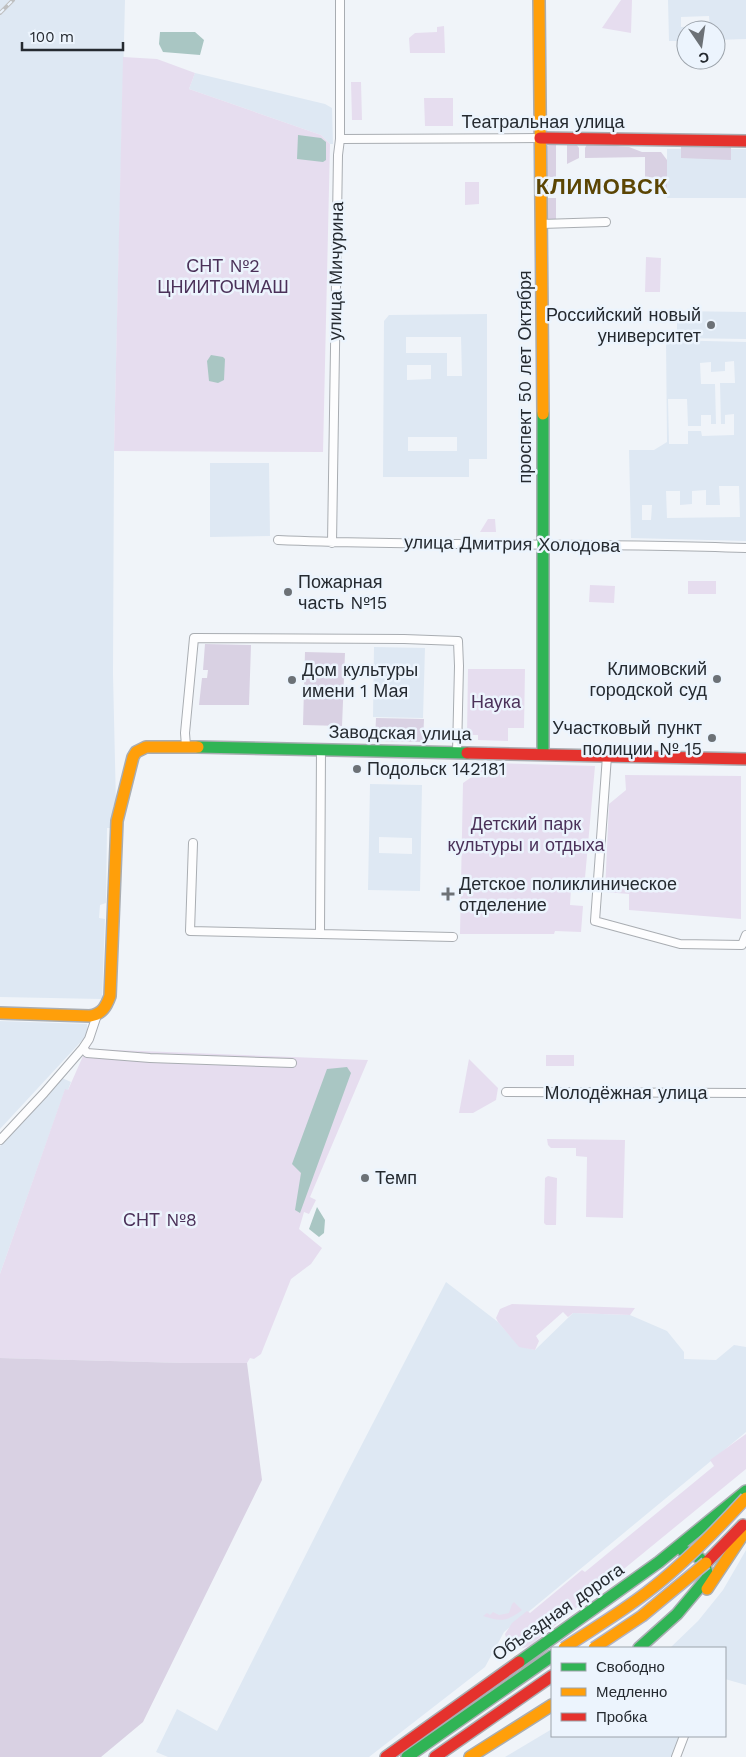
<svg xmlns="http://www.w3.org/2000/svg" width="746" height="1757" font-family="'Work Sans',sans-serif">
	<style>
		.built { fill: #dee8f3; fill-rule: evenodd }
		.green { fill: #e6ddef }
		.forest { fill: #d9d1e3 }
		.water { fill: #a9c6c3 }
		.lines { fill: none; stroke-linecap: round; stroke-linejoin: round }
		.street-casing { stroke: #a9adb2; stroke-width: 10 }
		.fast-casing { stroke: #a9adb2; stroke-width: 14 }
		.slow-casing { stroke: #a9adb2; stroke-width: 14 }
		.jam-casing { stroke: #a9adb2; stroke-width: 14 }
		.street { stroke: #fdfdfe; stroke-width: 8 }
		.fast { stroke: #30b455; stroke-width: 11 }
		.slow { stroke: #ff9f0a; stroke-width: 11 }
		.jam { stroke: #e5322d; stroke-width: 11 }
		.rail-casing { stroke: #bfc0c1; stroke-width: 4 }
		.rail { stroke: #ecf4fd; stroke-width: 2; stroke-dasharray: 5.5; stroke-linecap: butt }
		.slow-bridge-casing { stroke: #b1b3c5; stroke-width: 14; stroke-linecap: butt }
		.slow-bridge { stroke: #ff9f0a; stroke-width: 11 }
		.poi-dot { fill: #6c7176; stroke: #ecf4fd; stroke-width: 2 }
		.labels { text-anchor: middle; stroke-width: 5; stroke-linejoin: round; paint-order: stroke }
		.street-label { font-size: 18px; fill: #252a30; stroke: #ecf4fd }
		.park-label { font-size: 18px; fill: #4b3159; stroke: #ecf4fd }
		.poi-label { font-size: 18px; fill: #252a30; stroke: #ecf4fd; text-anchor: start }
		.district-label { font-size: 22px; font-weight: bold; letter-spacing: 1px; fill: #5b4504; stroke: #ecf4fd }
	</style>
	<rect width="100%" height="100%" fill="#f0f4f9"/>
	<path class="built" d="M0 0H125L114 451 113 674 116 805 113 806V828H107L106 903 100 905 99 918 105 919 102 999 0 997Z
		M668 0H746V39L716 40V30H710L709 16 681 17V27L703 26V30H686V41H669Z
		M195 73 325 104 332 108 333 144H330L321 135 189 89Z
		M667 149H746V198H667Z
		M677 311 746 312V339L677 338Z
		M487 314V459H469V477H383L384 321 389 315ZM461 337 462 376H447V353H406V337ZM431 365V379L407 380V365ZM408 437H457V451H408Z
		M666 340 746 342V541L631 538 629 450H654L667 442ZM734 361 735 383H720L721 424H725V415L734 414V435L702 436 701 431H688V444H669L668 399H687L688 426H701V415H711V424H716L715 384H701L700 363 711 362V372L725 371V362ZM719 486H739L740 517 667 518 666 491H680V505L692 504V491L706 490V505H720ZM642 505H652L651 520H642Z
		M210 463H269L270 536 210 537Z
		M374 647 425 648 423 718 373 717Z
		M370 784 422 785 420 891 368 890ZM379 837 412 838V854L379 853Z
		M0 1021 87 1024 88 1034 0 1129Z
		M62 1078 71 1082 68 1090H65L0 1274V1146Z
		M446 1282 498 1322 519 1346 535 1350 573 1313 630 1315 667 1331 684 1352V1359L716 1360 734 1345 746 1347V1432L504 1632 485 1667 369 1757H168L156 1752 177 1709 217 1731 344 1479Z
		M746 1550V1685L725 1679V1648H670L698 1621 723 1590Z
		M552 1729V1736H680L673 1757H505Z"/>
	<path class="green" d="M621 0H632L631 33 602 28Z
		M444 26 445 53H410L409 38 415 33 437 32V27Z
		M123 57 157 59 195 73 189 89 321 135 330 144 323 452 114 451Z
		M351 82H361L362 120H352Z
		M424 98H453V126H425Z
		M465 182H479V204L465 205Z
		M646 257 661 258 660 292H645Z
		M488 519H495L496 532H480Z
		M688 581H716V594H688Z
		M590 585 615 586 614 603 589 602Z
		M468 669H525L524 728H508V741L478 740V735H467Z
		M492 763 595 766 584 889 571 888 570 905 583 906 581 932 555 931 554 934H460L463 783Z
		M625 775 741 776V919L629 910V894L605 892 609 804 626 790Z
		M90 1046V1049L368 1060 310 1197 316 1200 309 1214 304 1212 299 1229 322 1248 311 1264 291 1279 261 1354 254 1359 250 1358 247 1363H184L0 1358V1274L65 1089 68 1090 87 1047Z
		M546 1055H574V1066H546Z
		M469 1059 498 1088 496 1100 473 1113H459Z
		M547 1139 625 1140 623 1218 586 1217 587 1157 576 1156V1148H551L548 1145Z
		M548 1176 557 1178 556 1225H546L544 1223 545 1178Z
		M512 1304 635 1308 630 1315 573 1313 568 1317 563 1312 536 1336 539 1341 535 1350 519 1347 498 1322 496 1318 500 1309Z
		M746 1434V1469L531 1645C518 1652 508 1648 505 1634L512 1623 527 1611 530 1613 582 1570 585 1572 714 1466 710 1460Z
		M514 1602 522 1610C508 1621 501 1622 483 1616L487 1613 490 1615 493 1612 499 1615 509 1613 512 1604Z"/>
	<path class="forest" d="M567 144H576L579 148V158L567 164Z
		M587 144 629 147 642 152H661L667 160V189H663V178L645 177V157L585 158V148Z
		M549 145H556V177H547L546 147Z
		M681 146 731 147V160L681 158Z
		M547 198H556V221L547 220Z
		M205 644 251 645 249 705H199L202 678H207L208 670H203Z
		M305 652 345 653 342 726 303 725Z
		M376 718 424 719 423 742 375 741Z
		M0 1358 184 1363H247L262 1480 143 1722 101 1757H0Z"/>
	<path class="water" d="M160 32H195L204 40 200 55 163 52 159 44Z
		M298 135 321 138 326 142V160L323 162 297 159Z
		M211 355 223 357 225 359 224 380 218 383 209 381 207 361Z
		M347 1067 351 1073 300 1213 295 1210 301 1173 292 1164 327 1069Z
		M317 1207 325 1220 324 1233 319 1237 309 1229Z"/>
	<g class="lines">
		<defs>
			<path id="street" d="M340 139 540 138
				M541 224 606 222
				M278 540C434 547 590 542 746 548
				M332 543 338 155 340 139V0
				M186 746 185 733 194 638 404 639 458 641 459 666 457 752
				M607 756 595 921 680 944 742 945 746 935
				M193 843 190 931 453 937
				M320 933 321 749
				M83 1048 87 1053 150 1058 292 1063
				M506 1092 746 1093
				M0 1140 44 1093 83 1048 89 1039 97 1015
				M676 1757 684 1736"/>
			<path id="fast" d="M543 414V754
				M198 747 467 753
				M639 1648 677 1614 708 1577C705 1561 699 1554 683 1551
				M519 1662 659 1562 746 1491
				M407 1757 552 1656"/>
			<path id="slow" d="M539 0 543 414
				M0 1013 90 1016C102 1014 106 1007 110 996L117 821 133 757 136 752 146 747H198
				M707 1589 746 1530
				M470 1757 552 1705"/>
			<path id="jam" d="M540 138 746 141
				M467 753 746 759
				M706 1563 743 1525
				M386 1757 519 1662
				M435 1757 552 1676"/>
		</defs>
		<use href="#street" class="street-casing"/>
		<use href="#fast" class="fast-casing"/>
		<use href="#slow" class="slow-casing"/>
		<use href="#jam" class="jam-casing"/>
		<use href="#street" class="street"/>
		<use href="#fast" class="fast"/>
		<use href="#slow" class="slow"/>
		<use href="#jam" class="jam"/>
		<defs>
			<path id="rail" d="M0 13 13 0"/>
		</defs>
		<use href="#rail" class="rail-casing"/>
		<use href="#rail" class="rail"/>
		<defs>
			<path id="slow-bridge" d="M564 1648C591 1630 620 1613 646 1593 683 1565 715 1532 746 1498
				M594 1648 642 1616 706 1563"/>
		</defs>
		<use href="#slow-bridge" class="slow-bridge-casing"/>
		<use href="#slow-bridge" class="slow-bridge"/>
	</g>
	<g class="poi-dot">
		<circle cx="711" cy="325" r="5"/>
		<circle cx="288" cy="592" r="5"/>
		<circle cx="717" cy="679" r="5"/>
		<circle cx="292" cy="680" r="5"/>
		<circle cx="712" cy="738" r="5"/>
		<circle cx="357" cy="769" r="5"/>
		<path d="M445.5 886.5h5v5h5v5h-5v5h-5v-5h-5v-5h5z"/>
		<circle cx="365" cy="1178" r="5"/>
	</g>
	<g class="labels">
		<g class="street-label">
			<text x="543" y="128">Театральная улица</text>
			<text transform="translate(336 271) rotate(-89)" y="6">улица Мичурина</text>
			<text transform="translate(525 377) rotate(-90)" y="6">проспект 50 лет Октября</text>
			<text transform="translate(512 544) rotate(1)" y="6">улица Дмитрия Холодова</text>
			<text transform="translate(400 733) rotate(1)" y="6">Заводская улица</text>
			<text x="626" y="1099">Молодёжная улица</text>
			<text transform="translate(558 1612) rotate(-35)" y="6">Объездная дорога</text>
		</g>
		<g class="park-label">
			<text x="223" y="272">СНТ №2<tspan x="223" dy="21">ЦНИИТОЧМАШ</tspan></text>
			<text x="496" y="708">Наука</text>
			<text x="526" y="830">Детский парк<tspan x="526" dy="21">культуры и отдыха</tspan></text>
			<text x="160" y="1226">СНТ №8</text>
		</g>
		<g class="poi-label">
			<text x="701" y="321" text-anchor="end">Российский новый<tspan x="701" dy="21">университет</tspan></text>
			<text x="298" y="588">Пожарная<tspan x="298" dy="21">часть №15</tspan></text>
			<text x="707" y="675" text-anchor="end">Климовский<tspan x="707" dy="21">городской суд</tspan></text>
			<text x="302" y="676">Дом культуры<tspan x="302" dy="21">имени 1 Мая</tspan></text>
			<text x="702" y="734" text-anchor="end">Участковый пункт<tspan x="702" dy="21">полиции № 15</tspan></text>
			<text x="367" y="775">Подольск 142181</text>
			<text x="459" y="890">Детское поликлиническое<tspan x="459" dy="21">отделение</tspan></text>
			<text x="375" y="1184">Темп</text>
		</g>
		<g class="district-label">
			<text x="602" y="194">КЛИМОВСК</text>
		</g>
	</g>
	<rect x="551" y="1647" width="175" height="90" fill="#ecf4fd" stroke="#9ca3ab"/>
	<rect x="561" y="1663" width="25" height="8" fill="#30b455" stroke="#9ca3ab"/>
	<text x="596" y="1672" font-size="15" fill="#252a30">Свободно</text>
	<rect x="561" y="1688" width="25" height="8" fill="#ff9f0a" stroke="#9ca3ab"/>
	<text x="596" y="1697" font-size="15" fill="#252a30">Медленно</text>
	<rect x="561" y="1713" width="25" height="8" fill="#e5322d" stroke="#9ca3ab"/>
	<text x="596" y="1722" font-size="15" fill="#252a30">Пробка</text>
	<g transform="translate(701 45) rotate(167)"><circle r="24" fill="#ecf4fd" stroke="#9ca3ab"/>
	<path d="M0-4L9 19L0 12L-9 19Z" fill="#6c7176"/>
	<text y="-8" font-size="14" font-weight="bold" text-anchor="middle" fill="#252a30">С</text>
	</g>
	<path d="M22 42v8h101v-8" fill="none" stroke="#252a30" stroke-width="2.5"/>
	<text x="30" y="42" font-size="15" fill="#252a30" stroke="#ecf4fd" stroke-width="4" paint-order="stroke">100 m</text>
</svg>
